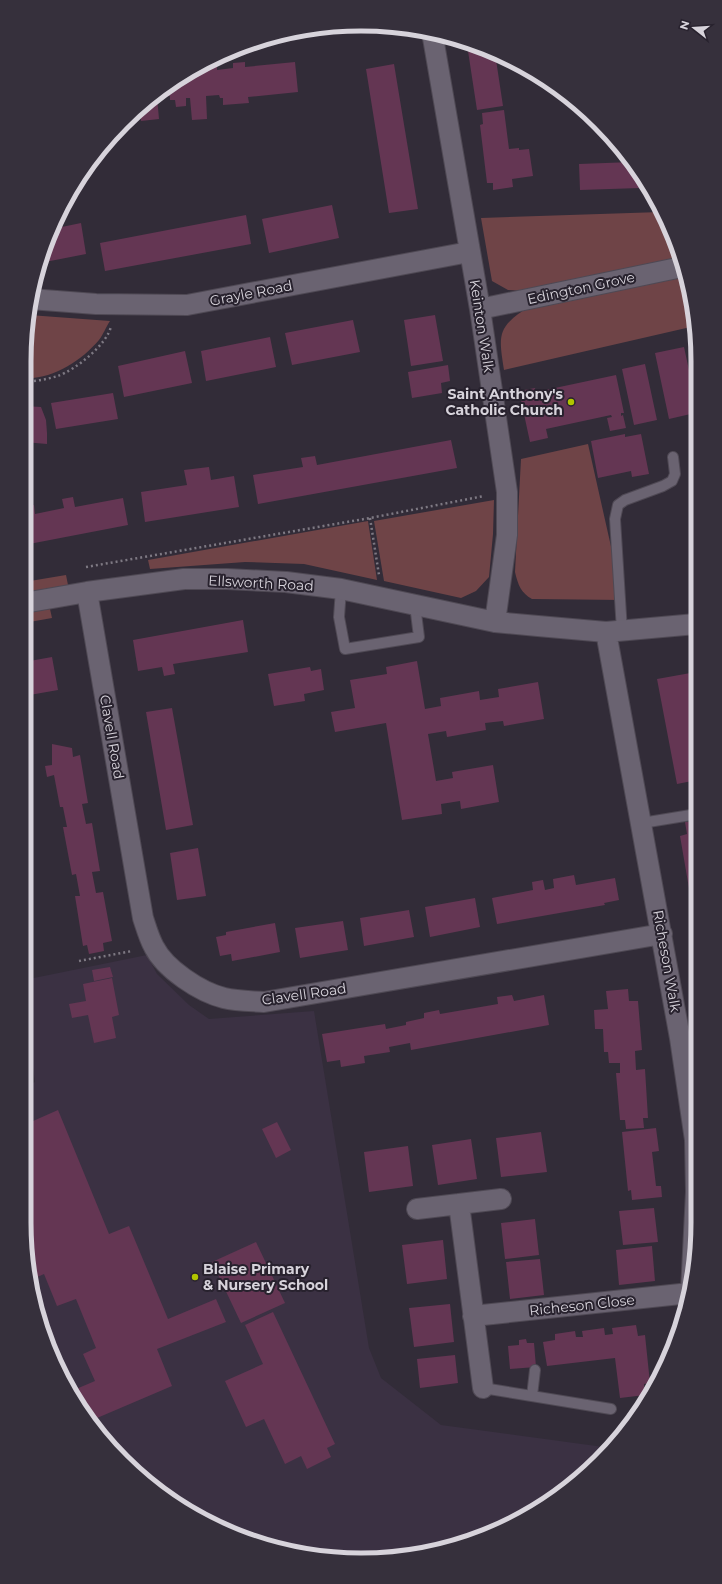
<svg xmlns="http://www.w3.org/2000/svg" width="722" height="1584" font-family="Montserrat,sans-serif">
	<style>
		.built { fill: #3b3143 }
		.green { fill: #6f4447 }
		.building { fill: #643653 }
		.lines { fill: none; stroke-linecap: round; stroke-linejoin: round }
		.service-casing { stroke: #4f4954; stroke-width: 12 }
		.minor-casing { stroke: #4f4954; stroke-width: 22 }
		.path { stroke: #7e7983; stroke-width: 2.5; stroke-dasharray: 2 3; stroke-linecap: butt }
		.service { stroke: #6a6371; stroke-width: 10 }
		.minor { stroke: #6a6371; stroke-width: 20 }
		.poi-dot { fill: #b1c500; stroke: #28222e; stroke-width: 1.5 }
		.labels { text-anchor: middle; stroke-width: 4; stroke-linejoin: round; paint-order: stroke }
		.street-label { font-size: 14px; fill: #d7d3db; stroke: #28222e }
		.poi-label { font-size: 14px; font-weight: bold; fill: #d7d3db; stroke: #28222e; text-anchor: end }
		.rim { fill: none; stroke: #d7d3db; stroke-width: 5 }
	</style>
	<rect width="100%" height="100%" fill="#322c38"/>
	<path class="built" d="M147 955 157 974 189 1005 209 1019 314 1011 369 1348 381 1378 441 1425 611 1448 529 1515 469 1542 405 1557 295 1554 193 1515 107 1445 69 1391 42 1332 24 1223V1087L35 1082 24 1001V980Z"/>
	<path class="green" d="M661 212 672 232 679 259 525 291 508 290 492 281 481 218Z
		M684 275 695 317V326L504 370C499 337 496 328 527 308Z
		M29 315 110 321C106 327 103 335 99 340 81 361 52 380 24 378V361Z
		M588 444 623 600 532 599C521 593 518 585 515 572L521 459Z
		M494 500 493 534 489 577 476 591 461 598 384 581 374 521Z
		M368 521 377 580 304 564 245 562 150 569 148 560Z
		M66 575 68 585 24 593V582Z
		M50 609 52 618 24 623V613Z"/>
	<path class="building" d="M469 43 495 53 503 106 477 110 468 51H470Z
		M245 62V67L295 62 298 92 248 97 249 103 223 105V98H220L219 95 206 96 207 119 192 120 190 98H186V106L176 107 175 100H170V96L157 97 159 119 141 121 140 109 174 81 202 65 203 67 217 66V70L233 68V63Z
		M394 64 418 209 389 213 366 69Z
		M504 110 509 149 519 148V150L529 149 533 176 512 179 513 187 493 190V183H487L480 125 483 124 482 113Z
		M632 162 639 175 640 188 580 190 579 164Z
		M332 205 339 238 269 253 262 219Z
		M246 215 251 244 105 271 100 243Z
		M81 223 86 254 40 263 52 229Z
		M435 315 443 361 411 366 404 320Z
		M353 320 360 352 292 365 285 333Z
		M270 337 276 367 206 381 201 351Z
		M684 347 695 398V413L669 419 655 353Z
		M185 351 192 383 124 397 118 366Z
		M645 364 657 420 634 425 622 369Z
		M448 365 450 381 441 383 442 393 412 398 408 372Z
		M616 375 624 413H621V416L623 415 626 428 610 431 607 418 612 417 611 415 546 429 548 438 530 442 519 391 535 388 536 392Z
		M113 393 118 419 56 429 51 403Z
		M24 406 41 407 46 420 47 433V444L24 442Z
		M625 434V437L641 434 649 474 632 477 631 471 598 478 591 441Z
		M451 440 457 468 258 504 253 475 303 467 301 458 315 456 317 465Z
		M209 467 211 480 234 476 239 507 145 522 141 492 187 485 184 470Z
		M73 497 75 507 123 498 128 525 24 545V507L34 505 35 514 64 508 62 499Z
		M243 620 248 652 173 664 175 674 164 676 162 667 138 671 133 640Z
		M52 657 58 690 24 696V662Z
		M417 661 425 709 441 706 440 698 479 691 480 700 499 697 498 689 538 682 544 719 504 726 503 721 485 723 486 730 447 737 446 731 428 734 436 781 453 778 452 772 493 765 499 802 461 809 460 801 441 804 442 814 402 820 386 723 335 732 331 712 355 708 350 680 387 674 386 667Z
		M310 667 311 671 321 669 324 690 304 694 305 701 274 706 268 674Z
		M696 672V705L693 706 696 723 697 780 677 784 657 679Z
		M172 708 193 825 166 830 146 712Z
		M52 744 72 748 73 757 80 755 88 803 82 804 86 824 92 823 100 871 92 872 96 893 103 892 112 941 103 943 104 951 89 954 87 945 83 946 75 896H80L76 874 72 875 63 827H67L63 807H60L54 775 47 777 45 766 52 765Z
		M697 820V929H696L680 836 687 834 685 822Z
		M198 848 206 896 177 900 170 853Z
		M574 875 576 885 615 878 619 900 604 903 605 905 497 924 492 898 533 890 532 882 543 880 545 890 554 888 553 879Z
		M475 898 480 927 430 937 425 907Z
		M409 910 414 937 364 946 360 918Z
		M343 921 348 950 300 958 295 928Z
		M275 923 280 952 232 961 231 954 220 956 216 937 226 935V932Z
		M110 967 113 977 94 981 92 970Z
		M112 978 119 1015 112 1017 116 1038 94 1043 88 1015 72 1018 69 1004 86 1001 83 984Z
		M628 989 629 1001H638L642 1050 635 1051 636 1070 645 1069 648 1118H643L644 1128 626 1129 625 1120H620L616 1073H620V1063H609L608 1052H604L603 1029H595L594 1010 608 1009 606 991Z
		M512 995 514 1001 544 995 549 1025 411 1050 410 1043 389 1047 390 1052 364 1056 365 1063 341 1067 340 1060 327 1062 322 1034 385 1024 386 1029 406 1025V1022L424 1018V1013L439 1010 440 1014 498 1004 497 997Z
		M58 1110 109 1234 129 1226 168 1319 216 1299 226 1322 157 1349 172 1386 90 1421 69 1392 95 1381 83 1354 96 1348 76 1299 57 1306 44 1274 33 1279 24 1223V1125Z
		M277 1122 291 1150 276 1158 262 1129Z
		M656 1128 659 1151 652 1152 656 1186H661L662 1197 632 1200 631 1190 628 1191 622 1132Z
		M541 1132 547 1172 501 1177 496 1138Z
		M471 1139 477 1179 438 1185 432 1145Z
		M408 1146 413 1186 369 1192 364 1152Z
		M654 1208 658 1242 623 1245 619 1211Z
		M535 1219 539 1255 505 1259 501 1223Z
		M443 1240 447 1279 407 1284 402 1245Z
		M256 1242 285 1303 241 1323 212 1262Z
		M652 1246 655 1281 619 1285 616 1250Z
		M540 1259 544 1295 510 1299 506 1262Z
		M450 1304 454 1342 414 1347 409 1308Z
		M273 1312 335 1444 327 1448 331 1457 307 1469 301 1456 285 1464 264 1419 246 1427 225 1381 263 1364 245 1325Z
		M636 1325 638 1336 645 1335 650 1383 644 1384 645 1395 620 1398 615 1358 547 1366 543 1342 555 1340V1334L575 1331 576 1337H583L582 1331 604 1328 605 1335 613 1334 612 1328Z
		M526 1339 527 1343H534L536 1367 510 1369 508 1346 519 1345V1340Z
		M455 1355 458 1383 420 1388 417 1359Z"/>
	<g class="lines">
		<defs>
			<path id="service" d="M341 589 339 617 345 649 419 637 415 605
				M622 631 615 519 618 505 625 500 663 486 672 481 675 474 673 457
				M642 823 697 814
				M483 1388 611 1409
				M532 1396 535 1370"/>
			<path id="minor" d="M432 32 480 309 507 492V535L495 622
				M30 299 96 304 187 305 469 252
				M480 309 682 267
				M87 592 143 918C146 927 149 938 154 947 165 969 200 992 224 998 237 1001 251 1001 264 1002L662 934
				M24 603 87 592 184 579H227L286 582 341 589 495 622 538 626 606 632 696 624
				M606 632 680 1038 695 1140 696 1192 691 1292
				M459 1204 483 1388
				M417 1209 501 1199
				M473 1316 690 1293"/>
		</defs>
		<use href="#service" class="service-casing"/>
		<use href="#minor" class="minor-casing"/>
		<path class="path" d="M24 381C35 382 47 379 58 376 75 370 108 344 111 326
			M370 518 379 575
			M86 567 370 518 484 496
			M79 961 132 951"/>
		<use href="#service" class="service"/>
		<use href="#minor" class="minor"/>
	</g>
	<g class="poi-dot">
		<circle cx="571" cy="402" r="4"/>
		<circle cx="195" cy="1277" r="4"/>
	</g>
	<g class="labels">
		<g class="street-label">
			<text transform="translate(581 288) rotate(-12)" y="5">Edington Grove</text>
			<text transform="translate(251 293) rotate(-11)" y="5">Grayle Road</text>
			<text transform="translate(482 326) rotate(81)" y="5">Keinton Walk</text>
			<text transform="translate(261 583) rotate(3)" y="5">Ellsworth Road</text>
			<text transform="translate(112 737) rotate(80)" y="5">Clavell Road</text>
			<text transform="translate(667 961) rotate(80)" y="5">Richeson Walk</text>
			<text transform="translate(304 994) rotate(-8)" y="5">Clavell Road</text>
			<text transform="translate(582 1305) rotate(-6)" y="5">Richeson Close</text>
		</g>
		<g class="poi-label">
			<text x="563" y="399">Saint Anthony's<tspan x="563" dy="16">Catholic Church</tspan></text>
			<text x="203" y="1274" text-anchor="start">Blaise Primary<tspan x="203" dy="16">&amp; Nursery School</tspan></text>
		</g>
	</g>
	<path d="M0 0H722V1584H0ZM361 31H361A330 330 0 0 1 691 361V1223A330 330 0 0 1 361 1553H361A330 330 0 0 1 31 1223V361A330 330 0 0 1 361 31Z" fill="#36303c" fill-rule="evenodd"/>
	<path class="rim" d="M361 31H361A330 330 0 0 1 691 361V1223A330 330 0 0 1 361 1553H361A330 330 0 0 1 31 1223V361A330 330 0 0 1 361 31Z"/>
	<g transform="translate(694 28) rotate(287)" stroke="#28222e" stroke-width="3" paint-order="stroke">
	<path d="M0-3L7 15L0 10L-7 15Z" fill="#d7d3db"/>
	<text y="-6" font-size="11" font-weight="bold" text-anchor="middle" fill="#d7d3db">N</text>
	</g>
</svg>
